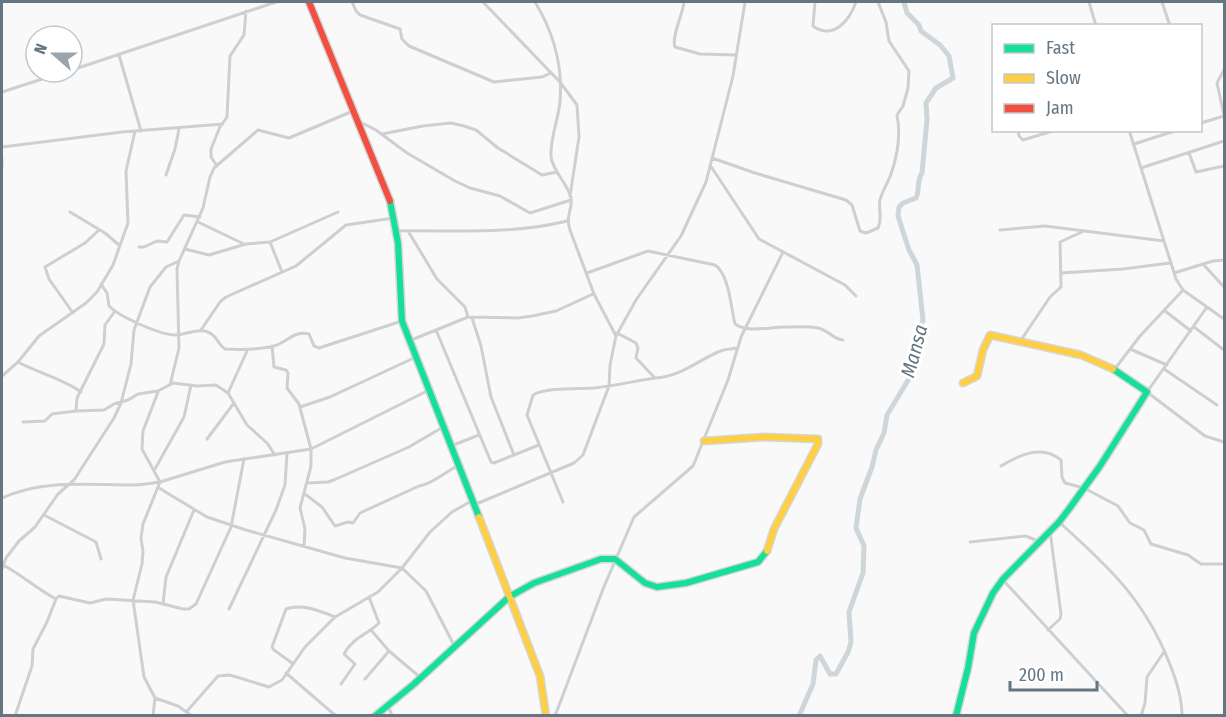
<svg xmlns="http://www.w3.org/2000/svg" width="1226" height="717" font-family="'Fira Sans Condensed',sans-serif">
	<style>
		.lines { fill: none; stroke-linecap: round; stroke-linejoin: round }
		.river { stroke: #ced6d9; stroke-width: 5 }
		.fast-casing { stroke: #d5d6d7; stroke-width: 9 }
		.slow-casing { stroke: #d5d6d7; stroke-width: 9 }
		.jam-casing { stroke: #d5d6d7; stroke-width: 9 }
		.street { stroke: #cecfd0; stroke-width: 3 }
		.fast { stroke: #16e098; stroke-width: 6 }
		.slow { stroke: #ffcf43; stroke-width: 6 }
		.jam { stroke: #f24e42; stroke-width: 6 }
		.labels { text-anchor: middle; stroke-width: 6; stroke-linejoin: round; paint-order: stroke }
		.water-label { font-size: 20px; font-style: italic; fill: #60757c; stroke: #fff }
	</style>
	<rect width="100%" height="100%" fill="#f9f9f9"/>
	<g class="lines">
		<path class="river" d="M799 716 813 684 816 660 820 656 830 674H836L848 652 851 642 849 612 863 573 864 546 856 528 860 499 872 467 876 450 884 433 887 415 910 377 911 355 923 320 917 265 909 250 898 216 899 207 903 203 916 198C920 191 916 182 922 173L927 120 926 103 936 88 953 78 949 56 940 45 921 31 919 25 907 13 904 2"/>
		<defs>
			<path id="fast" d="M390 201 398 243 402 321 479 517
				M375 716 414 684 509 597 534 583 601 559H615L645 583 657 587 686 583 758 562 767 551
				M956 716 968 668 974 633 993 593 1003 579 1059 522 1069 509 1100 466 1147 392 1113 369"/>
			<path id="slow" d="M963 383 977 376 983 350 990 335 1081 355 1113 369
				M704 441 765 437 818 439V444L774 529 767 551
				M479 517 540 676 546 716"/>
			<path id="jam" d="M309 2 390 201"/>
		</defs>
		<use href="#fast" class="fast-casing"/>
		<use href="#slow" class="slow-casing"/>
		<use href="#jam" class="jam-casing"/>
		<path class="street" d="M352 2 356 11 360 15 400 29 402 39 409 46 494 82 542 77 551 73
			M483 2 560 82 577 105 579 137 570 196
			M535 2C554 33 563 65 560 102 558 121 550 138 551 157 553 172 568 184 571 198 573 210 565 214 570 230L594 294 616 336
			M684 2C683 14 671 37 675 47L700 54 736 55
			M815 2 813 26C834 41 850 19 856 2
			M1089 2 1096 26
			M1162 2 1170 26
			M119 55 141 131
			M72 70 276 2
			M1224 70 1217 83 1224 115
			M2 92 64 72
			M1200 121 1201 123 1224 116
			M360 122 376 130 407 153 455 181 470 188 500 196 530 213 571 200
			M1018 130 1019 136 1023 140 1056 130
			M1129 130 1176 279 1183 290 1224 319
			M382 134 423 126 451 123 464 126 476 130 498 148 542 175 557 172
			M1134 144 1178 130
			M2 147 122 132 223 124
			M1189 153 1196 172 1224 166
			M712 158 755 173 846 200 852 205 860 231 866 233 878 228C883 218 878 210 880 200 882 191 888 183 891 174 898 154 901 135 897 115L903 106 908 88 909 71 889 41 886 22 878 2
			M2 159V168
			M710 165 759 239 845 285 856 296
			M217 166 211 157V149L220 127 227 117 230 56 244 35 246 11
			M1141 168 1224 141
			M166 175 175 149 179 129
			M70 212 105 233 119 245
			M198 222 244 244
			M1000 230 1045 226 1164 241
			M395 231C452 230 511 235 567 221
			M408 231 437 279 465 307 468 317
			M270 242 338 212
			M139 247H144L157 241 167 242 184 215 200 217
			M185 249 209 255 246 244 270 242 282 272
			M1203 264 1224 287
			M587 273 648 251 715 265C729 274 731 308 735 324 747 333 770 327 785 327 796 327 808 326 818 328 828 330 833 339 843 340
			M1061 273 1123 269 1170 263
			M1174 273 1213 261 1224 260
			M101 284 107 293 109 306C120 317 162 336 177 335 187 334 196 329 205 331 218 335 216 343 225 349 242 350 257 350 274 346 287 342 295 330 309 334L314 346 319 348 402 321
			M1207 307 1147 392 1205 436 1224 442
			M115 311 105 325 104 344 77 398 76 411 104 410 114 404 128 400 138 394 158 391 173 383 197 386 216 385 228 393 247 425 267 443 275 455
			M1165 311 1191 331
			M73 313 49 279 45 267 85 243 99 230
			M472 318 481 346 491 397 514 455
			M1194 327 1224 350
			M201 330 220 302 226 297 296 266 346 225 394 218
			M436 330 491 462 494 463 539 445
			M617 333 636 343 638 348 636 358 655 378C680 377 697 361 718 352 723 349 731 349 737 348
			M1021 340 1050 297 1061 287 1060 242 1084 231
			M409 341 468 317 518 318 532 316 556 311 593 294
			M272 346 274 367 286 370 288 373 287 388 299 404 311 449V466L300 508 305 529 304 546
			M1130 349 1167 365
			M18 362C36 372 66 380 81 392
			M1164 369 1217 405
			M1114 370 1140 336 1183 290
			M2 376 18 362 39 336 86 303 97 292 113 265 128 223 126 171 135 131
			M170 385 179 348 177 269 179 261 203 208 210 177 214 168 258 130 289 138 353 111
			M228 393 247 351
			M300 407 330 397 416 357
			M23 422 45 421 52 414 76 411
			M207 439 234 403
			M451 446 479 435
			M1001 466C1019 455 1042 444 1061 460L1062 477 1065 483 1084 488 1118 506 1130 523 1144 530 1151 544 1188 555 1201 564H1224
			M155 469 184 417 191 385
			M308 483 328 482 336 479 409 447 443 427
			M159 488 207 517 246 530 345 558 402 568 426 591 455 647
			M305 494 322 507 335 526 348 522 353 523 360 513 419 486C431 485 447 471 459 465
			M2 498C43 479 88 485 132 485 142 485 151 483 160 482L142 449 143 431 158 392
			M563 502 527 415 533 395C546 387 578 389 594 388 614 386 635 381 655 378
			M476 504 574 463 583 455 609 386 610 365 616 336 636 300 681 236 706 182 733 76 745 2
			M44 515 96 542 101 559
			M1059 522C1108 566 1144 599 1169 662 1176 679 1182 697 1182 716
			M970 542 1026 536 1040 542
			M3 565C22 575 37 589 56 599
			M2 569 6 558 19 541 35 527 58 494 74 480 114 418 121 403 131 364 134 330 150 287 166 267 179 261
			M1003 580 1128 716
			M163 604 166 577 194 510
			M229 609 276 510 285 485 287 453
			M371 630 389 651 421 678
			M1048 630 1060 619 1061 614 1050 531
			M292 663 274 650 272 647 286 609C301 603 320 611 335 617
			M286 673 336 716
			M365 679 389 651
			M341 684 355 664 344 654C352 638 367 635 379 623L369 597
			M388 705 392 716
			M188 710 218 676 230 675 269 687 282 680 305 647 335 617 378 592 402 568 430 532 452 512 473 500
			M15 716 32 666 33 649 47 622 56 599 59 596 90 603 106 599 155 602 183 609H189L196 604 231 527 244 459
			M153 716 155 698
			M192 716 178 706 155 698 144 677 133 600 142 564 143 552 141 538 143 524 160 482 225 462 311 449 429 390
			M555 716 603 589 634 517 693 466 728 380 741 337 783 252
			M1141 716 1145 703 1147 677 1164 652"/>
		<use href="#fast" class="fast"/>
		<use href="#slow" class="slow"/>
		<use href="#jam" class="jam"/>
	</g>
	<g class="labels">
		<g class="water-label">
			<text transform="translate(914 351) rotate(-75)" y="7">Mansa</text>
		</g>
	</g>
	<rect width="1226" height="717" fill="none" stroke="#657683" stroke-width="6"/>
	<rect x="992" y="24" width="210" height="108" fill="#ffffff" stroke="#c1c8cd" stroke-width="1.5"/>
	<rect x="1004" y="44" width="30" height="9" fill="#16e098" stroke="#c1c8cd" stroke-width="1.5"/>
	<text x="1046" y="54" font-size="18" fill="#657683">Fast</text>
	<rect x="1004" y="74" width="30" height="9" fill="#ffcf43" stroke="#c1c8cd" stroke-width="1.5"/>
	<text x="1046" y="84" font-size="18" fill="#657683">Slow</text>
	<rect x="1004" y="104" width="30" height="9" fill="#f24e42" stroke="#c1c8cd" stroke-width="1.5"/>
	<text x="1046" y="114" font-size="18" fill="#657683">Jam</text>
	<g transform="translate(54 54) rotate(291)"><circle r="28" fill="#ffffff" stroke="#c1c8cd" stroke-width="1.5"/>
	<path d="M0-4.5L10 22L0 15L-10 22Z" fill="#99a4ac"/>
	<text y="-9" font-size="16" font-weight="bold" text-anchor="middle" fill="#657683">N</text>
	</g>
	<path d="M1010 681v9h87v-9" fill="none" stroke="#657683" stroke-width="3"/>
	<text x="1019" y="681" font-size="18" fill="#657683" stroke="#ffffff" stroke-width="4.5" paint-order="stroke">200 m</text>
</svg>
